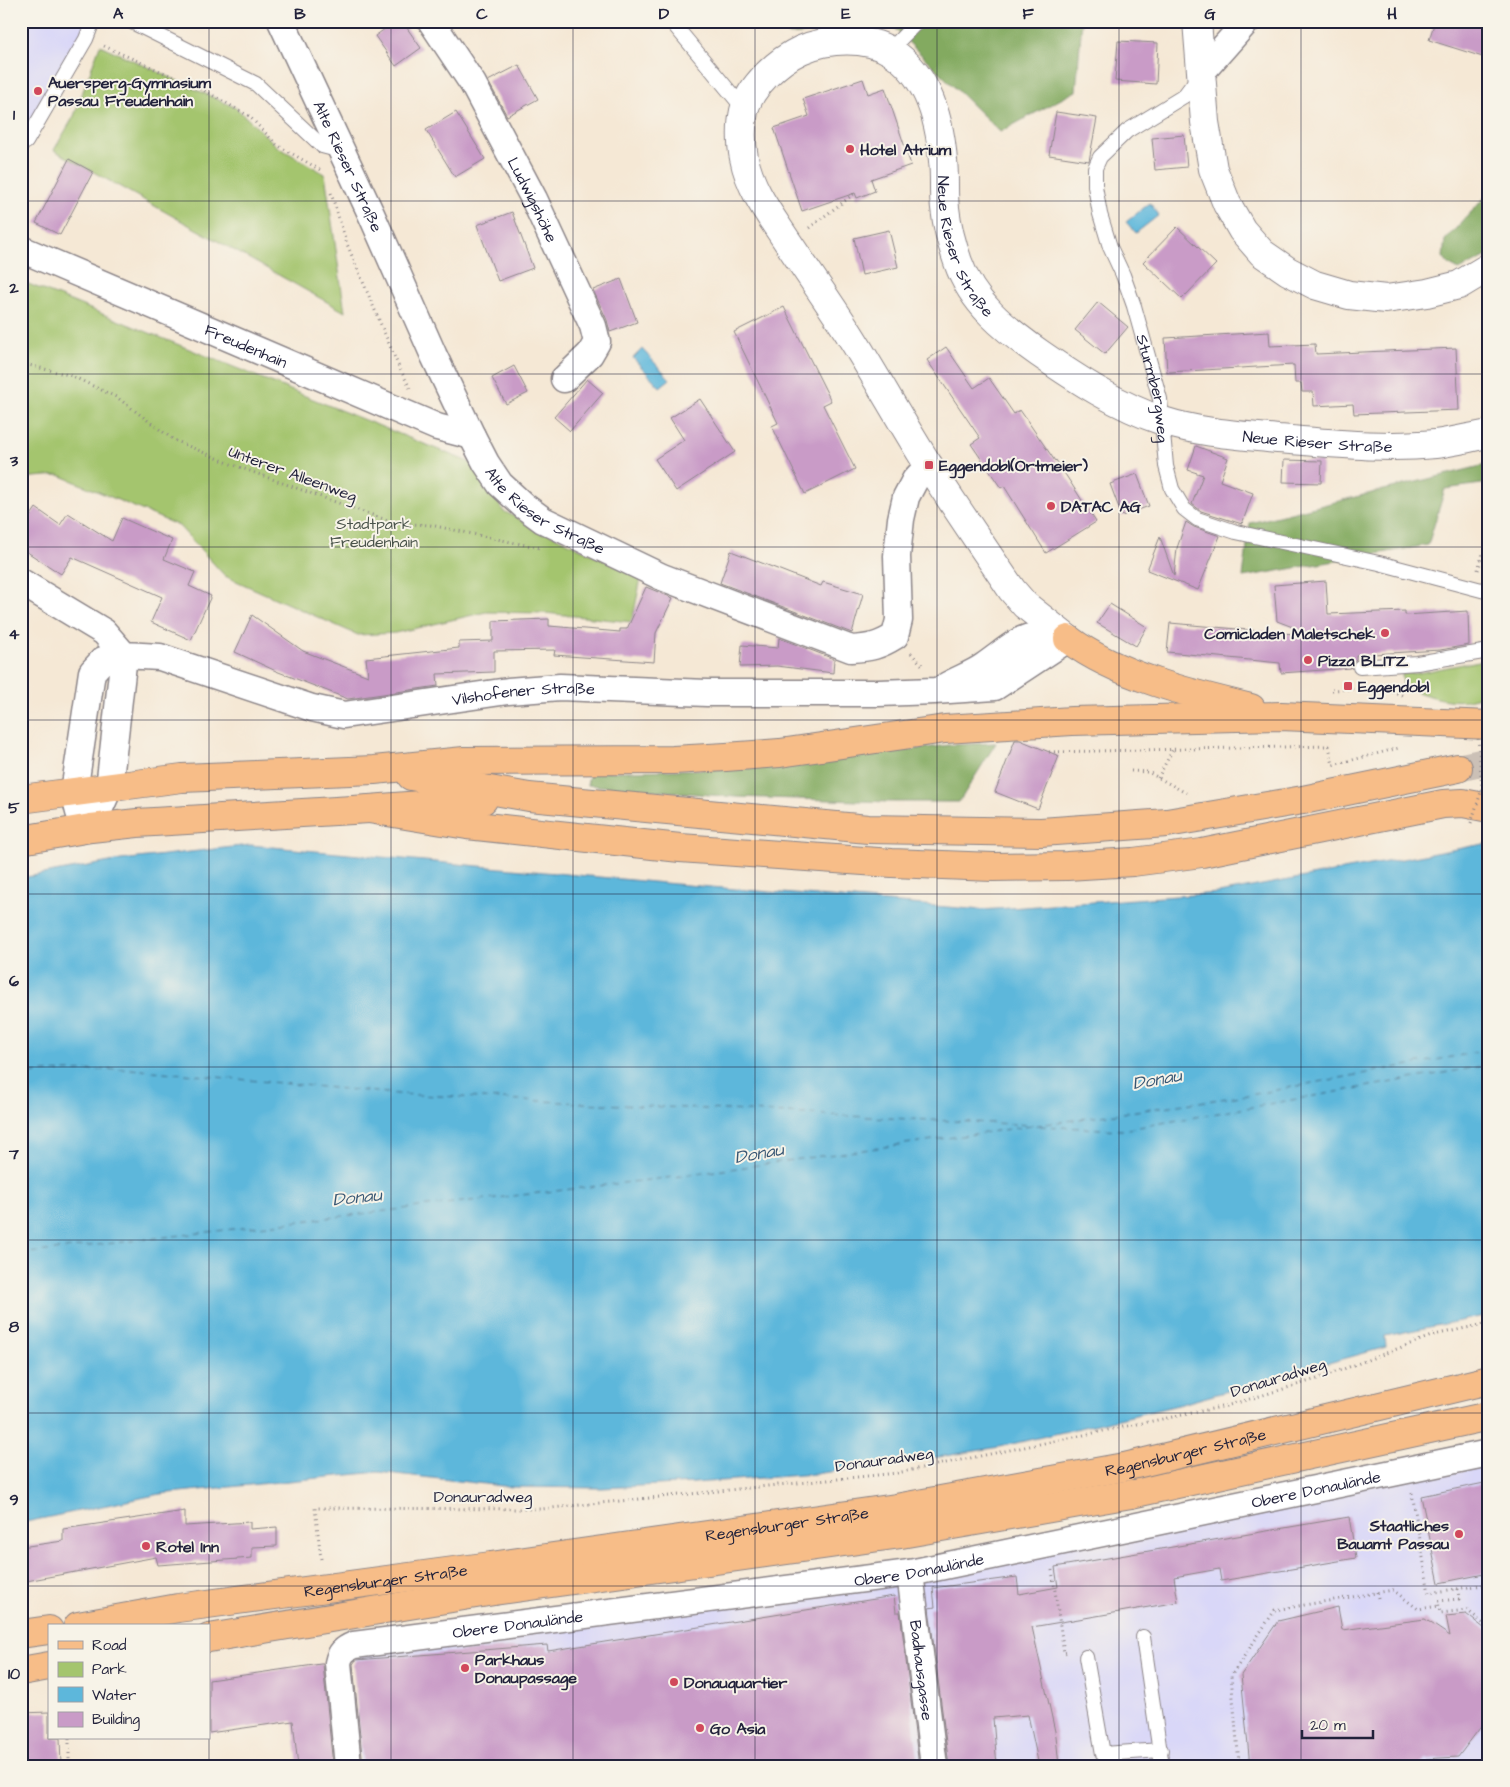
<svg xmlns="http://www.w3.org/2000/svg" width="1510" height="1787" font-family="'Architects Daughter',sans-serif">
	<style>
		.built { fill: #d9d7f8 }
		.green { fill: #a4c56e; stroke: #637454 }
		.forest { fill: #83aa61; stroke: #52664e }
		.water { fill: #5db7db; stroke: #406c8b }
		.lines { fill: none; stroke-linecap: round; stroke-linejoin: round }
		.ferry { stroke: #375673; stroke-width: 1; stroke-dasharray: 6 5; stroke-linecap: butt }
		.building { fill: #c99bc7 }
		.primary-tunnel { stroke: #cbc0b6; stroke-width: 28; stroke-dasharray: 28 14; stroke-linecap: butt }
		.service-casing { stroke: #8c8588; stroke-width: 16 }
		.minor-casing { stroke: #8c8588; stroke-width: 29 }
		.tertiary-casing { stroke: #8c8588; stroke-width: 30 }
		.primary-casing { stroke: #8c8588; stroke-width: 30 }
		.path { stroke: #8c8588; stroke-width: 3; stroke-dasharray: 1 4; stroke-linecap: butt }
		.service { stroke: #fff; stroke-width: 14 }
		.minor { stroke: #fff; stroke-width: 26 }
		.tertiary { stroke: #fff; stroke-width: 28 }
		.primary { stroke: #f7bd88; stroke-width: 28 }
		.primary-bridge-casing { stroke: #8c8588; stroke-width: 30; stroke-linecap: butt }
		.path-bridge { stroke: #8c8588; stroke-width: 3; stroke-dasharray: 1 4; stroke-linecap: butt }
		.primary-bridge { stroke: #f7bd88; stroke-width: 28 }
		.grid { fill: none; stroke: #22223b; stroke-width: 1; stroke-opacity: 0.55 }
		.poi-dot { fill: #d1495b; stroke: #f7f3e8; stroke-width: 2 }
		.labels { text-anchor: middle; stroke-width: 4; stroke-linejoin: round; paint-order: stroke }
		.poi-label { font-size: 16px; font-weight: bold; fill: #22223b; stroke: #f7f3e8; text-anchor: start }
		.street-label { font-size: 16px; fill: #22223b; stroke: #f7f3e8 }
		.park-label { font-size: 16px; fill: #49534a; stroke: #f7f3e8 }
		.water-label { font-size: 18px; font-style: italic; fill: #375673; stroke: #f7f3e8 }
		.neatline { fill: none; stroke: #22223b; stroke-width: 2 }
		.grid-label { font-size: 16px; text-anchor: middle; font-weight: bold; fill: #22223b }
	</style>
	<rect width="100%" height="100%" fill="#f7f3e8"/>
	<filter id="ink" filterUnits="userSpaceOnUse"><feTurbulence type="fractalNoise" baseFrequency=".02" numOctaves="2"/><feDisplacementMap in="SourceGraphic" scale="10" xChannelSelector="R" yChannelSelector="G"/><feConvolveMatrix kernelMatrix="1 2 1 2 8 2 1 2 1" color-interpolation-filters="sRGB"/></filter>
	<filter id="wash" filterUnits="userSpaceOnUse"><feTurbulence type="fractalNoise" baseFrequency=".0096" numOctaves="4" result="noise"/><feDisplacementMap in="SourceGraphic" scale="20" xChannelSelector="R" yChannelSelector="G"/><feGaussianBlur stdDeviation="1.12" result="paint"/><feColorMatrix in="noise" values="0 0 0 0 0 0 0 0 0 0 0 0 0 0 0 0 0 1.4 0 .05"/><feComposite in="paint" operator="in"/></filter>
	<g filter="url(#wash)">
		<rect width="100%" height="100%" fill="#f5e8d5"/>
		<path class="built" d="M21 21H91L21 145Z
			M1489 1466V1766H360L354 1653Z"/>
		<path class="green" d="M100 45 236 108 278 147 325 174 345 312 54 150 74 116Z
			M21 281 481 467 503 511 641 578 632 622 545 613 486 612 395 633 358 635 225 576 179 526 59 475 21 478Z
			M1489 659V690C1464 711 1429 696 1403 687L1402 674 1418 673Z"/>
		<path class="forest" d="M781 21H1082L1076 91 1000 132 892 26 789 35Z
			M1489 193V255L1459 270 1448 264 1443 257 1445 240Z
			M1489 464V483L1445 489 1428 545 1243 577 1250 523Z
			M996 743 959 802H890L735 797 587 785 590 772 756 768 950 745Z"/>
		<path class="water" d="M1150 203 1159 215 1136 233 1126 222Z
			M642 349 670 379 660 387 633 358Z
			M1489 843V1315L1385 1336 1386 1347 1174 1406 999 1447 921 1460 814 1474 694 1483 602 1488 512 1487 378 1472 160 1494 21 1523V878L121 860 250 845 675 884 982 910 1219 893Z"/>
		<g class="lines">
			<path class="ferry" d="M21 1076 40 1072 131 1069 398 1094 1033 1125
				M1040 1126 1122 1130 1489 1065
				M21 1254 674 1177 1255 1094 1489 1050"/>
		</g>
		<g id="blocks">
			<path class="building" d="M396 21H402L421 48 396 66 375 36Z
				M1435 21H1489V59L1429 40Z
				M1118 41 1158 43 1156 84 1115 81Z
				M519 65 538 99 507 116 488 81Z
				M863 79 868 94 885 88 911 165 871 179 875 191 857 198 855 193 802 211 774 128 809 116 803 99Z
				M456 112 485 159 455 177 426 130Z
				M1056 112 1097 118 1089 161 1049 155Z
				M1184 135 1187 167 1155 170 1152 138Z
				M69 159 93 172 60 235 36 223Z
				M512 212 533 268 498 281 477 225Z
				M1177 227 1216 264 1182 299 1143 262Z
				M889 230 898 267 862 275 854 238Z
				M621 279 637 322 610 332 607 320 593 290Z
				M1098 302 1128 327 1105 354 1075 330Z
				M784 307 831 401 823 405 855 469 805 494 772 426 778 423 734 332Z
				M1269 332 1270 346 1315 344 1316 354 1456 348 1459 410 1354 414 1353 404 1314 406 1313 392H1302L1301 383H1295L1294 365 1167 372 1165 338Z
				M946 347 974 388 989 378 1014 414 1020 410 1055 461 1056 460 1096 522 1046 553 1004 486 1001 488 971 444 980 438 927 360Z
				M514 366 528 393 506 404 492 378Z
				M587 379 603 393 570 431 554 417Z
				M700 399 735 452 676 491 655 459 684 440 670 418Z
				M1196 446 1228 458 1220 481 1253 493 1242 524 1201 511 1192 504 1203 475 1188 470Z
				M1284 460 1322 461 1321 483 1283 482Z
				M1137 474 1149 506 1122 516 1110 484Z
				M36 508 60 525 68 513 112 541 122 518 172 540 164 559 195 572 189 586 211 596 191 640 151 622 162 597 72 557 61 574 21 548V530Z
				M1186 522 1194 527 1220 536 1198 590 1147 570 1160 537 1174 576 1177 548Z
				M731 551 821 586 823 582 863 594 852 633 720 583Z
				M1326 581 1328 614 1405 611V615L1468 611 1469 645 1440 650 1356 655V659L1352 663 1351 668 1281 673 1280 663 1167 652 1170 623 1316 636 1277 621 1274 585Z
				M646 587 673 598 656 633 654 662 554 655 555 650 494 651V672L437 674 438 686 348 699 276 671 235 652 252 615 303 651 368 676 366 658 459 648V642L493 641V621L549 619V626L620 632V629H627Z
				M1110 604 1147 627 1136 646 1097 623Z
				M779 638 834 659 833 673 777 666 740 667 742 645 778 648Z
				M1015 740H1020L1059 756 1038 809 995 792Z
				M1489 1482V1573L1439 1583 1421 1496Z
				M185 1511V1526L250 1522V1529L277 1527V1546L252 1547V1558L158 1565 156 1557 21 1582V1547L63 1541V1529Z
				M1349 1517 1356 1558 1221 1581 1219 1569 1174 1577 1178 1602 1032 1627 1056 1736 1059 1766H1039L1028 1715 993 1718 997 1766H949L929 1608 935 1607 933 1588 1017 1577 1019 1594 1058 1587 1055 1567Z
				M894 1596 896 1612H900L919 1766H363L353 1664 356 1660 547 1645 548 1651Z
				M1338 1607 1342 1630 1425 1619 1450 1636 1446 1616 1466 1614 1489 1632V1716L1458 1757 1426 1759 1421 1766H1250L1241 1675 1278 1621Z
				M321 1664H323L333 1766H298L293 1721 209 1733V1680Z
				M49 1712V1738H60L61 1766H22L21 1713Z"/>
		</g>
	</g>
	<g filter="url(#ink)">
		<use href="#blocks" fill-opacity="0" stroke="#8c8588" stroke-width="1"/>
		<g class="lines">
			<path class="primary-tunnel" d="M1458 768 1489 761"/>
			<defs>
				<g id="service">
					<path d="M130 21 256 84 322 146 341 151"/>
					<path d="M671 21 744 109"/>
					<path d="M889 51 918 21"/>
					<path id="s1" d="M1199 76 1184 96 1127 131 1100 157 1095 168V186L1100 214 1110 247 1123 275 1134 306 1160 399 1166 466 1172 489 1184 509 1197 519 1236 532 1379 563 1489 592"/>
					<path d="M26 142 86 39 93 21"/>
					<path d="M1360 667 1417 663 1489 651"/>
					<path d="M1143 1637 1162 1766"/>
					<path d="M1086 1657 1103 1754 1161 1750"/>
				</g>
				<g id="minor">
					<path id="s2" d="M281 21 372 216 434 356 472 436 486 463 500 484 524 506 543 520 662 577 851 649C870 648 879 646 895 636L899 620 897 556 901 519 906 497 915 480 929 465"/>
					<path id="s3" d="M431 21 473 84 534 199 593 326 597 342 590 354 564 379"/>
					<path d="M1201 73 1247 21"/>
					<path id="s4" d="M21 249 437 427 472 436"/>
					<path id="s5" d="M21 582 104 632 124 655 109 788 91 828 79 812 74 792 92 672 103 660 124 655 160 657 312 708 344 715 508 691 560 687 707 693H879L934 691 995 687 1068 639"/>
					<path d="M946 686C958 679 973 674 984 666 1017 643 1025 628 1068 639"/>
					<path id="s6" d="M910 1573 934 1766"/>
					<path id="s7" d="M348 1766 338 1663C340 1653 344 1649 354 1645L910 1573 1489 1453"/>
				</g>
				<g id="tertiary">
					<path d="M1197 21 1205 122 1213 169 1227 204 1242 230 1262 253 1288 271 1315 285 1349 295 1386 299 1427 293 1459 285 1489 267"/>
					<path id="s8" d="M1068 639 1025 605 1012 590C984 549 956 508 929 466 901 422 876 376 848 332 828 301 807 271 787 241 770 215 750 189 744 158 741 144 741 125 744 111 750 86 779 60 801 50 828 38 866 36 892 52 929 76 940 121 943 161 945 177 943 193 945 208 947 226 952 245 958 262 972 303 1005 329 1039 353 1078 380 1118 406 1163 421 1200 433 1240 435 1278 439 1330 443 1383 449 1435 444 1453 442 1471 437 1489 434"/>
				</g>
				<g id="primary">
					<path d="M1068 639C1117 676 1192 694 1251 708"/>
					<path d="M411 776 529 797 868 829 1041 832 1167 823 1303 800 1458 768"/>
					<path d="M21 799 182 778 374 770 464 761 673 760 726 757 780 753 945 729 1072 721 1281 716 1489 725"/>
					<path d="M369 809 467 825 680 848 892 863 993 867 1067 866 1133 862 1202 853 1443 804 1463 803 1489 808"/>
					<path d="M21 840 91 828 137 823 369 809 483 800"/>
					<path d="M1131 1494 1489 1416"/>
					<path id="s9" d="M78 1626 178 1608 491 1566"/>
					<path d="M21 1634 49 1630"/>
					<path d="M209 1638 494 1591"/>
					<path d="M21 1671 49 1666"/>
				</g>
			</defs>
			<use href="#service" class="service-casing"/>
			<use href="#minor" class="minor-casing"/>
			<use href="#tertiary" class="tertiary-casing"/>
			<use href="#primary" class="primary-casing"/>
			<path class="path" d="M104 46 205 91 249 116 277 145 322 171
				M331 193 347 244 398 365 410 388
				M809 228 855 193
				M21 363 72 376 118 398 174 440 231 464 310 493 395 523 430 525 540 548
				M1478 570 1483 553 1489 551
				M1487 610 1489 627
				M911 653 924 667
				M1332 690C1358 689 1378 685 1402 695
				M1049 752 1329 746 1333 765 1399 748
				M1131 771 1148 772 1186 793
				M1158 778 1173 749
				M1412 1493 1429 1593 1489 1584
				M321 1559 315 1508 541 1509 897 1473 1226 1406 1317 1379 1434 1335 1489 1323
				M1052 1570 1064 1653 1068 1652
				M1458 1589 1459 1599 1438 1601 1440 1613 1467 1610 1489 1628
				M1377 1592 1378 1598
				M69 1738V1766
				M1236 1766 1239 1763 1231 1676 1275 1610 1393 1590 1418 1609 1439 1606
				M1435 1766 1476 1763 1489 1753"/>
			<use href="#service" class="service"/>
			<use href="#minor" class="minor"/>
			<use href="#tertiary" class="tertiary"/>
			<use href="#primary" class="primary"/>
			<defs>
				<g id="primary-bridge">
					<path id="s10" d="M491 1566 896 1508 1124 1467 1489 1380"/>
					<path d="M494 1591 901 1534 1131 1494"/>
				</g>
			</defs>
			<use href="#primary-bridge" class="primary-bridge-casing"/>
			<path class="path-bridge" d="M1471 823 1482 789 1478 737"/>
			<use href="#primary-bridge" class="primary-bridge"/>
		</g>
	</g>
	<path class="grid" d="M209 21V1766M391 21V1766M573 21V1766M755 21V1766M937 21V1766M1119 21V1766M1301 21V1766M21 201H1489M21 374H1489M21 547H1489M21 720H1489M21 894H1489M21 1067H1489M21 1240H1489M21 1413H1489M21 1586H1489"/>
	<g class="poi-dot">
		<circle cx="38" cy="91" r="5"/>
		<circle cx="850" cy="149" r="5"/>
		<rect x="924" y="460" width="10" height="10" rx="2.5"/>
		<circle cx="1051" cy="506" r="5"/>
		<circle cx="1385" cy="633" r="5"/>
		<circle cx="1308" cy="660" r="5"/>
		<rect x="1343" y="681" width="10" height="10" rx="2.5"/>
		<circle cx="1459" cy="1534" r="5"/>
		<circle cx="146" cy="1546" r="5"/>
		<circle cx="465" cy="1668" r="5"/>
		<circle cx="674" cy="1682" r="5"/>
		<circle cx="700" cy="1728" r="5"/>
	</g>
	<g class="labels">
		<g class="poi-label">
			<text x="48" y="88">Auersperg-Gymnasium<tspan x="48" dy="18">Passau Freudenhain</tspan></text>
			<text x="860" y="155">Hotel Atrium</text>
			<text x="939" y="471">Eggendobl(Ortmeier)</text>
			<text x="1061" y="512">DATAC AG</text>
			<text x="1375" y="639" text-anchor="end">Comicladen Maletschek</text>
			<text x="1318" y="666">Pizza BLITZ</text>
			<text x="1358" y="692">Eggendobl</text>
			<text x="1449" y="1531" text-anchor="end">Staatliches<tspan x="1449" dy="18">Bauamt Passau</tspan></text>
			<text x="156" y="1552">Rotel Inn</text>
			<text x="475" y="1665">Parkhaus<tspan x="475" dy="18">Donaupassage</tspan></text>
			<text x="684" y="1688">Donauquartier</text>
			<text x="710" y="1734">Go Asia</text>
		</g>
		<g class="street-label">
			<text dy="6" stroke="none"><textPath href="#s2" startOffset="160">Alte Rieser Straße</textPath></text>
			<text dy="6" stroke="none"><textPath href="#s3" startOffset="206">Ludwigshöhe</textPath></text>
			<text dy="6" stroke="none"><textPath href="#s8" startOffset="1026">Neue Rieser Straße</textPath></text>
			<text dy="6" stroke="none"><textPath href="#s4" startOffset="245">Freudenhain</textPath></text>
			<text dy="6" stroke="none"><textPath href="#s1" startOffset="371">Sturmbergweg</textPath></text>
			<text dy="6" stroke="none"><textPath href="#s8" startOffset="1461">Neue Rieser Straße</textPath></text>
			<text transform="translate(293 473) rotate(20)" y="6">Unterer Alleenweg</text>
			<text dy="6" stroke="none"><textPath href="#s2" startOffset="565">Alte Rieser Straße</textPath></text>
			<text dy="6" stroke="none"><textPath href="#s5" startOffset="915">Vilshofener Straße</textPath></text>
			<text transform="translate(1278 1377) rotate(-17)" y="6">Donauradweg</text>
			<text dy="6" stroke="none"><textPath href="#s10" startOffset="704">Regensburger Straße</textPath></text>
			<text transform="translate(884 1459) rotate(-8)" y="6">Donauradweg</text>
			<text dy="6" stroke="none"><textPath href="#s7" startOffset="1104">Obere Donaulände</textPath></text>
			<text x="483" y="1502">Donauradweg</text>
			<text dy="6" stroke="none"><textPath href="#s10" startOffset="299">Regensburger Straße</textPath></text>
			<text dy="6" stroke="none"><textPath href="#s7" startOffset="699">Obere Donaulände</textPath></text>
			<text dy="6" stroke="none"><textPath href="#s9" startOffset="311">Regensburger Straße</textPath></text>
			<text dy="6" stroke="none"><textPath href="#s7" startOffset="294">Obere Donaulände</textPath></text>
			<text dy="6" stroke="none"><textPath href="#s6" startOffset="98">Badhausgasse</textPath></text>
		</g>
		<g class="park-label">
			<text x="374" y="529">Stadtpark<tspan x="374" dy="18">Freudenhain</tspan></text>
		</g>
		<g class="water-label">
			<text transform="translate(1157 1079) rotate(-10)" y="6">Donau</text>
			<text transform="translate(759 1153) rotate(-10)" y="6">Donau</text>
			<text transform="translate(357 1197) rotate(-6)" y="6">Donau</text>
		</g>
	</g>
	<rect width="1510" height="1787" fill="none" stroke="#f7f3e8" stroke-width="55"/>
	<rect x="48" y="1624" width="162" height="115" fill="#f7f3e8" stroke="#a29fa3"/>
	<rect x="58" y="1641" width="25" height="8" fill="#f7bd88" stroke="#a29fa3"/>
	<text x="92" y="1650" font-size="15" fill="#22223b">Road</text>
	<rect x="58" y="1662" width="25" height="15" fill="#a4c56e" stroke="#a29fa3"/>
	<text x="92" y="1674" font-size="15" fill="#22223b">Park</text>
	<rect x="58" y="1687" width="25" height="15" fill="#5db7db" stroke="#a29fa3"/>
	<text x="92" y="1700" font-size="15" fill="#22223b">Water</text>
	<rect x="58" y="1712" width="25" height="15" fill="#c99bc7" stroke="#a29fa3"/>
	<text x="92" y="1724" font-size="15" fill="#22223b">Building</text>
	<path d="M1302 1730v8h71v-8" fill="none" stroke="#22223b" stroke-width="2.5"/>
	<text x="1310" y="1730" font-size="15" fill="#22223b" stroke="#f7f3e8" stroke-width="4" paint-order="stroke">20 m</text>
	<rect x="28" y="28" width="1454" height="1732" class="neatline"/>
	<g class="grid-label">
		<text x="118" y="19">A</text>
		<text x="300" y="19">B</text>
		<text x="482" y="19">C</text>
		<text x="664" y="19">D</text>
		<text x="846" y="19">E</text>
		<text x="1028" y="19">F</text>
		<text x="1210" y="19">G</text>
		<text x="1392" y="19">H</text>
		<text x="14" y="120">1</text>
		<text x="14" y="293">2</text>
		<text x="14" y="466">3</text>
		<text x="14" y="639">4</text>
		<text x="14" y="813">5</text>
		<text x="14" y="986">6</text>
		<text x="14" y="1159">7</text>
		<text x="14" y="1332">8</text>
		<text x="14" y="1505">9</text>
		<text x="14" y="1679">10</text>
	</g>
</svg>
